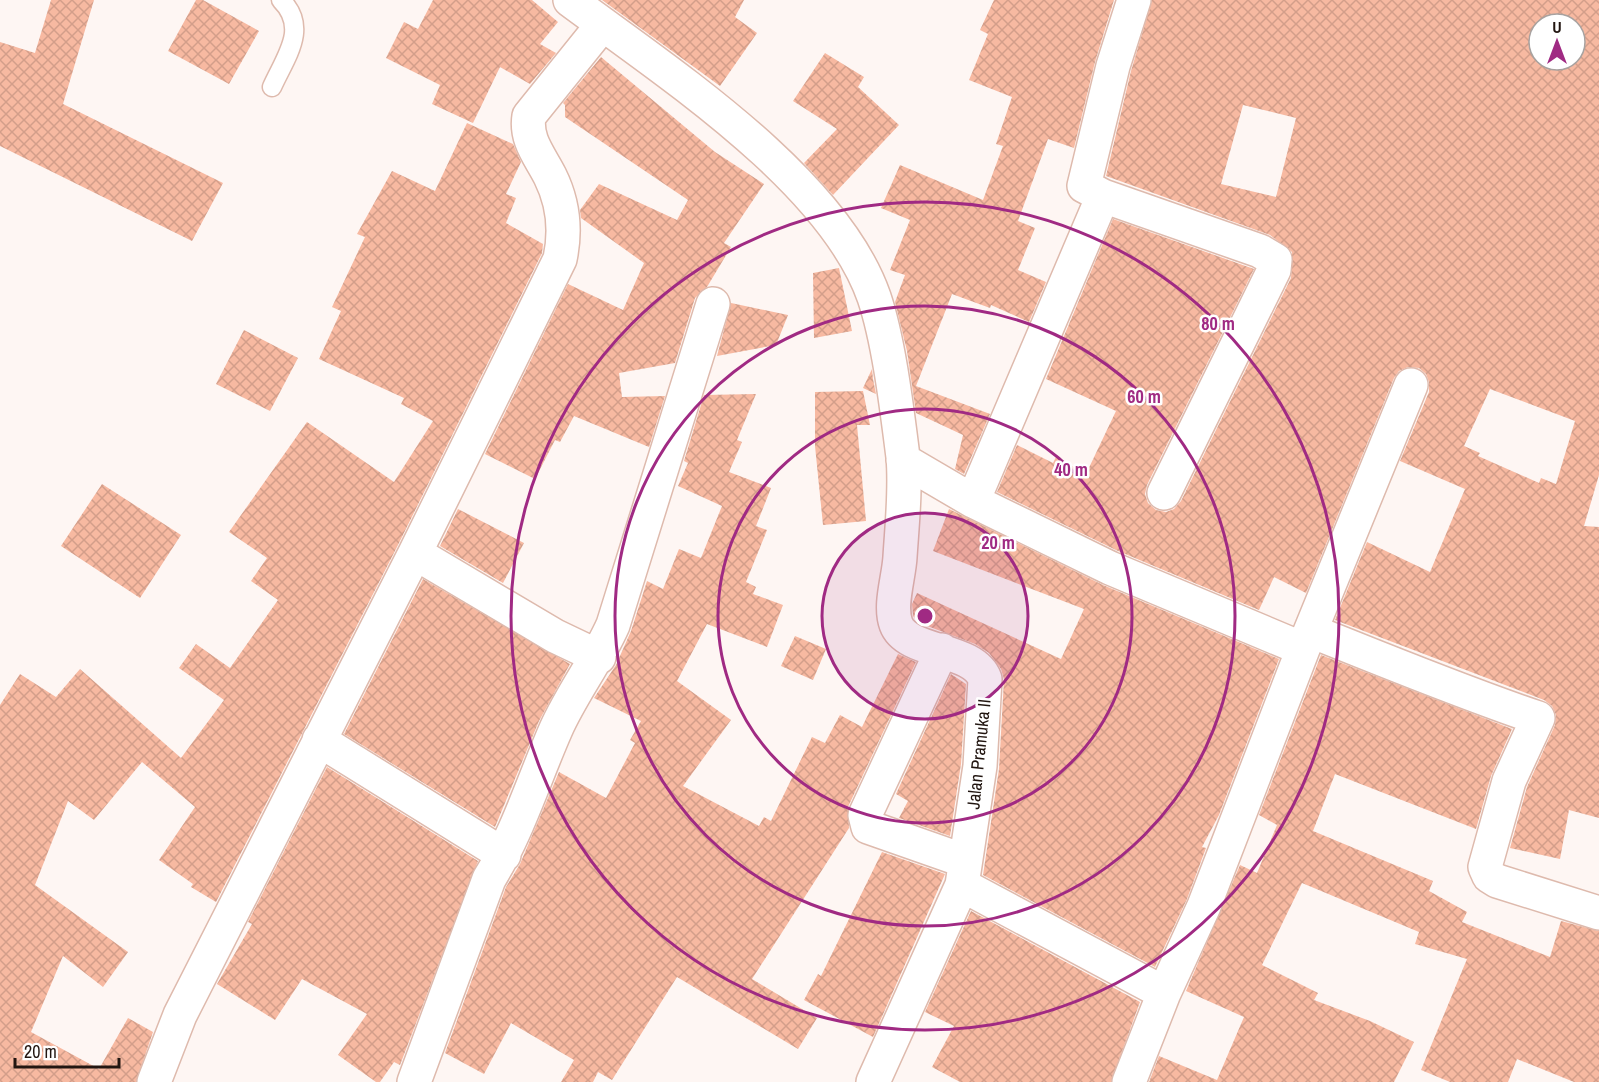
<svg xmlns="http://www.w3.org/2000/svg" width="1599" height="1082" font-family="'Archivo Narrow',sans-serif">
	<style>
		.building { fill: url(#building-cross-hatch); fill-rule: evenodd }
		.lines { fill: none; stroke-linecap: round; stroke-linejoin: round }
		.lane-casing { stroke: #debaad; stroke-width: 21 }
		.street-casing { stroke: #debaad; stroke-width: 36 }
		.lane { stroke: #fff; stroke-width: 18 }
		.street { stroke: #fff; stroke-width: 33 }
		.ring { fill: none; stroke: #a02a83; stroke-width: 3 }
		.labels { text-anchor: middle; stroke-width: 5; stroke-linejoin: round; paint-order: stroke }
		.street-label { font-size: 18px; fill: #221611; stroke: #fff }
		.centre { fill: #a02a83; stroke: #fff; stroke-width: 3 }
		.ring-label { font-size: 18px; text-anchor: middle; font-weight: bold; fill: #a02a83; stroke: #fff; stroke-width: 5; stroke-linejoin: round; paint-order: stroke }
	</style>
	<defs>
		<pattern id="building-cross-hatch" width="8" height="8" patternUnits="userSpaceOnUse" patternTransform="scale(1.5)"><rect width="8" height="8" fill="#f7b9a1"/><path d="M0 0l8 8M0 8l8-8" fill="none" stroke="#d39e8a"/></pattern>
	</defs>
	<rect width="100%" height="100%" fill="#fef6f3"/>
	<path class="building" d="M51 0H94L63 104 223 183 192 241 0 146V42L35 53Z
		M196 0H203L259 31 229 84 168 51Z
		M433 0H532L558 22 540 44 556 53 530 84 500 67 473 123 432 104 440 85 386 58 404 22 418 29Z
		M602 0H744L735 17 757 33 720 86Z
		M994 0H1114L1095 62 1074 148 1048 139 1018 221 1035 228 1018 270 1046 282 1029 322 991 305 990 308 952 294 916 386 990 414 964 474 955 469 963 435 916 413 907 351 895 302 905 275 890 270 910 220 881 208 900 165 983 200 1003 146 996 144 1012 97 969 80 988 34 980 30Z
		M1152 0H1599V475L1584 526 1599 527V818L1569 810 1560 859 1510 848 1527 787 1555 725 1556 715 1552 706 1544 700 1335 620 1367 542 1430 572 1465 489 1400 461 1429 392V382L1426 374 1419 368 1408 367 1399 371 1394 378 1306 593 1274 577 1259 610 1118 551 997 492 1017 445 1053 463 1056 457 1086 474 1116 411 1046 379 1113 219 1254 269 1147 485 1145 494 1148 503 1156 510 1166 512 1174 509 1181 501 1291 278 1292 252 1270 235 1106 176 1131 71ZM1539 24H1575V60H1539ZM1243 105 1296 118 1276 197 1221 184ZM1490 389 1575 421 1556 484 1541 478 1539 483 1478 456 1480 453 1464 446Z
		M825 53 864 77 858 87 899 125 833 195 804 163 837 129 793 101Z
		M601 57 715 152 764 184 724 243 731 247 707 287 695 298 675 363 619 373 622 397 665 396 649 447 574 416 560 442 555 440 535 479 485 454 568 284 623 310 644 263 581 218 580 210 599 184 677 220 688 200 565 117V105L563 103Z
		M467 123 513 144 521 162 506 194 516 198 506 223 543 244 542 253 398 545 216 902 191 887 193 884 159 860 195 807 142 762 94 820 68 801 35 885 128 952 103 987 63 956 31 1032 99 1069 128 1018 153 1032 136 1082H0V705L20 674 56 697 80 669 181 758 224 700 179 668 196 644 230 668 278 600 251 581 267 558 229 532 307 422 394 482 433 421 401 404 404 398 319 359 341 311 332 307 365 237 357 234 392 171 435 191Z
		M839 268 852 331 814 338 813 273Z
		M731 303 788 315 776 345 717 356Z
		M244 330 298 358 270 411 216 384Z
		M872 369 873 379 876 394 863 388Z
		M863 391 870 425H857L866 521 823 525 815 446V392Z
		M756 394 737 440 742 442 729 472 771 488 756 526 767 530 746 582 756 587 753 594 783 605 767 647 707 624 677 681 731 720 683 786 759 826 764 817 771 821 812 737 825 743 840 715 862 727 898 654 916 662 848 807 849 828 752 979 817 1018 798 1049 677 977 612 1080 598 1072 593 1082H561L574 1060 511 1023 484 1074 445 1053 506 887 520 864 559 772 606 798 635 743 630 740 641 721 594 698 616 665 631 631 647 581 663 589 679 549 701 558 722 506 678 486 688 463 684 461 704 395Z
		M102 484 181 535 140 598 61 546Z
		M458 509 524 543 503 583 440 546Z
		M949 509 1103 585 1279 659 1219 815 1202 847 1206 848 1187 899 1155 967 983 875 999 769 1004 679 1001 669 989 653 975 644 922 624 913 616 912 604 917 593 1061 659 1084 609 933 551Z
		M423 579 570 664 539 721 495 827 344 734Z
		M795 636 826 649 813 680 781 666Z
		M1321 655 1512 729 1491 776 1476 829 1335 774 1313 831 1433 881 1429 891 1467 912 1462 922 1550 957 1561 921 1599 931V1082H1574L1517 1059 1508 1082H1450L1421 1070 1467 959 1415 944 1419 932 1302 883 1262 965 1318 993 1314 1000 1370 1021 1414 1042 1394 1082H1149L1159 1056 1217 1080 1244 1017 1186 991 1240 865 1257 873 1277 825 1259 815Z
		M951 674 966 684 961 764 950 836 899 818 908 801 896 794Z
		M327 767 478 861 400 1065 394 1062 380 1082H376L338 1055 367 1014 302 979 275 1020 217 984 252 924 248 922Z
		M882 852 945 874 873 1037 804 1000 818 974 821 976Z
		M971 911 1140 1002 1111 1082H960L932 1067 954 1026 925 1012Z"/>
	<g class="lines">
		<defs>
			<path id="lane" d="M272 87C286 56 309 28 281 0"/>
			<path id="street" d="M570 0C668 73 833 180 874 297 889 341 897 410 903 457 906 489 902 525 900 557 899 577 889 605 896 624 907 654 973 647 985 679L980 766 962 885 873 1082
				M1134 0 1113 66 1084 186 1103 196 1260 251 1275 260 1274 270 1164 493
				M903 460 973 501 1110 568 1303 649
				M973 501 1103 196
				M415 553 555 636 599 657
				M1311 631C1386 661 1461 692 1538 718L1509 781 1485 867 1489 876 1497 881 1599 913
				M942 650 865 815 868 827 965 861
				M319 740 504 855
				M962 885 1164 993
				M154 1082 180 1015 415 553 560 259C566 231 563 202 550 176 540 156 525 140 529 116L603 24
				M414 1082 489 879C518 832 534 779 556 729 572 693 597 661 613 625L713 304
				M1129 1082 1164 993 1204 906 1303 649 1411 385"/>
		</defs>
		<use href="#lane" class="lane-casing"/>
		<use href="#street" class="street-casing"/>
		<use href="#lane" class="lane"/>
		<use href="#street" class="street"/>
	</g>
	<circle cx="925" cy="616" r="103" fill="#a02a83" fill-opacity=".12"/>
	<g class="ring">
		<circle cx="925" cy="616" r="103"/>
		<circle cx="925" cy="616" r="207"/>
		<circle cx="925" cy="616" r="310"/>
		<circle cx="925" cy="616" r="414"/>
	</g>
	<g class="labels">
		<g class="street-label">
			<text transform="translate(979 754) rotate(-84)" y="6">Jalan Pramuka II</text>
		</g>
	</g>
	<circle cx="925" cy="616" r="9" class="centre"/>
	<g class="ring-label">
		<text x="1218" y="330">80 m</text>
		<text x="1144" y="403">60 m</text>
		<text x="1071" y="476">40 m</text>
		<text x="998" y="549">20 m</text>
	</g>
	<g transform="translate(1557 42)"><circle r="28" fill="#ffffff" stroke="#a7a2a0" stroke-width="1.5"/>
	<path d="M0-4.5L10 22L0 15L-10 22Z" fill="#a02a83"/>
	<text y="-9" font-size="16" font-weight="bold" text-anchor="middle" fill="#221611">U</text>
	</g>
	<path d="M15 1058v9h104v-9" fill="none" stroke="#221611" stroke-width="3"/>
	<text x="24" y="1058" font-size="18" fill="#221611" stroke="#ffffff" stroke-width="4.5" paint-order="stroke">20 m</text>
</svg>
